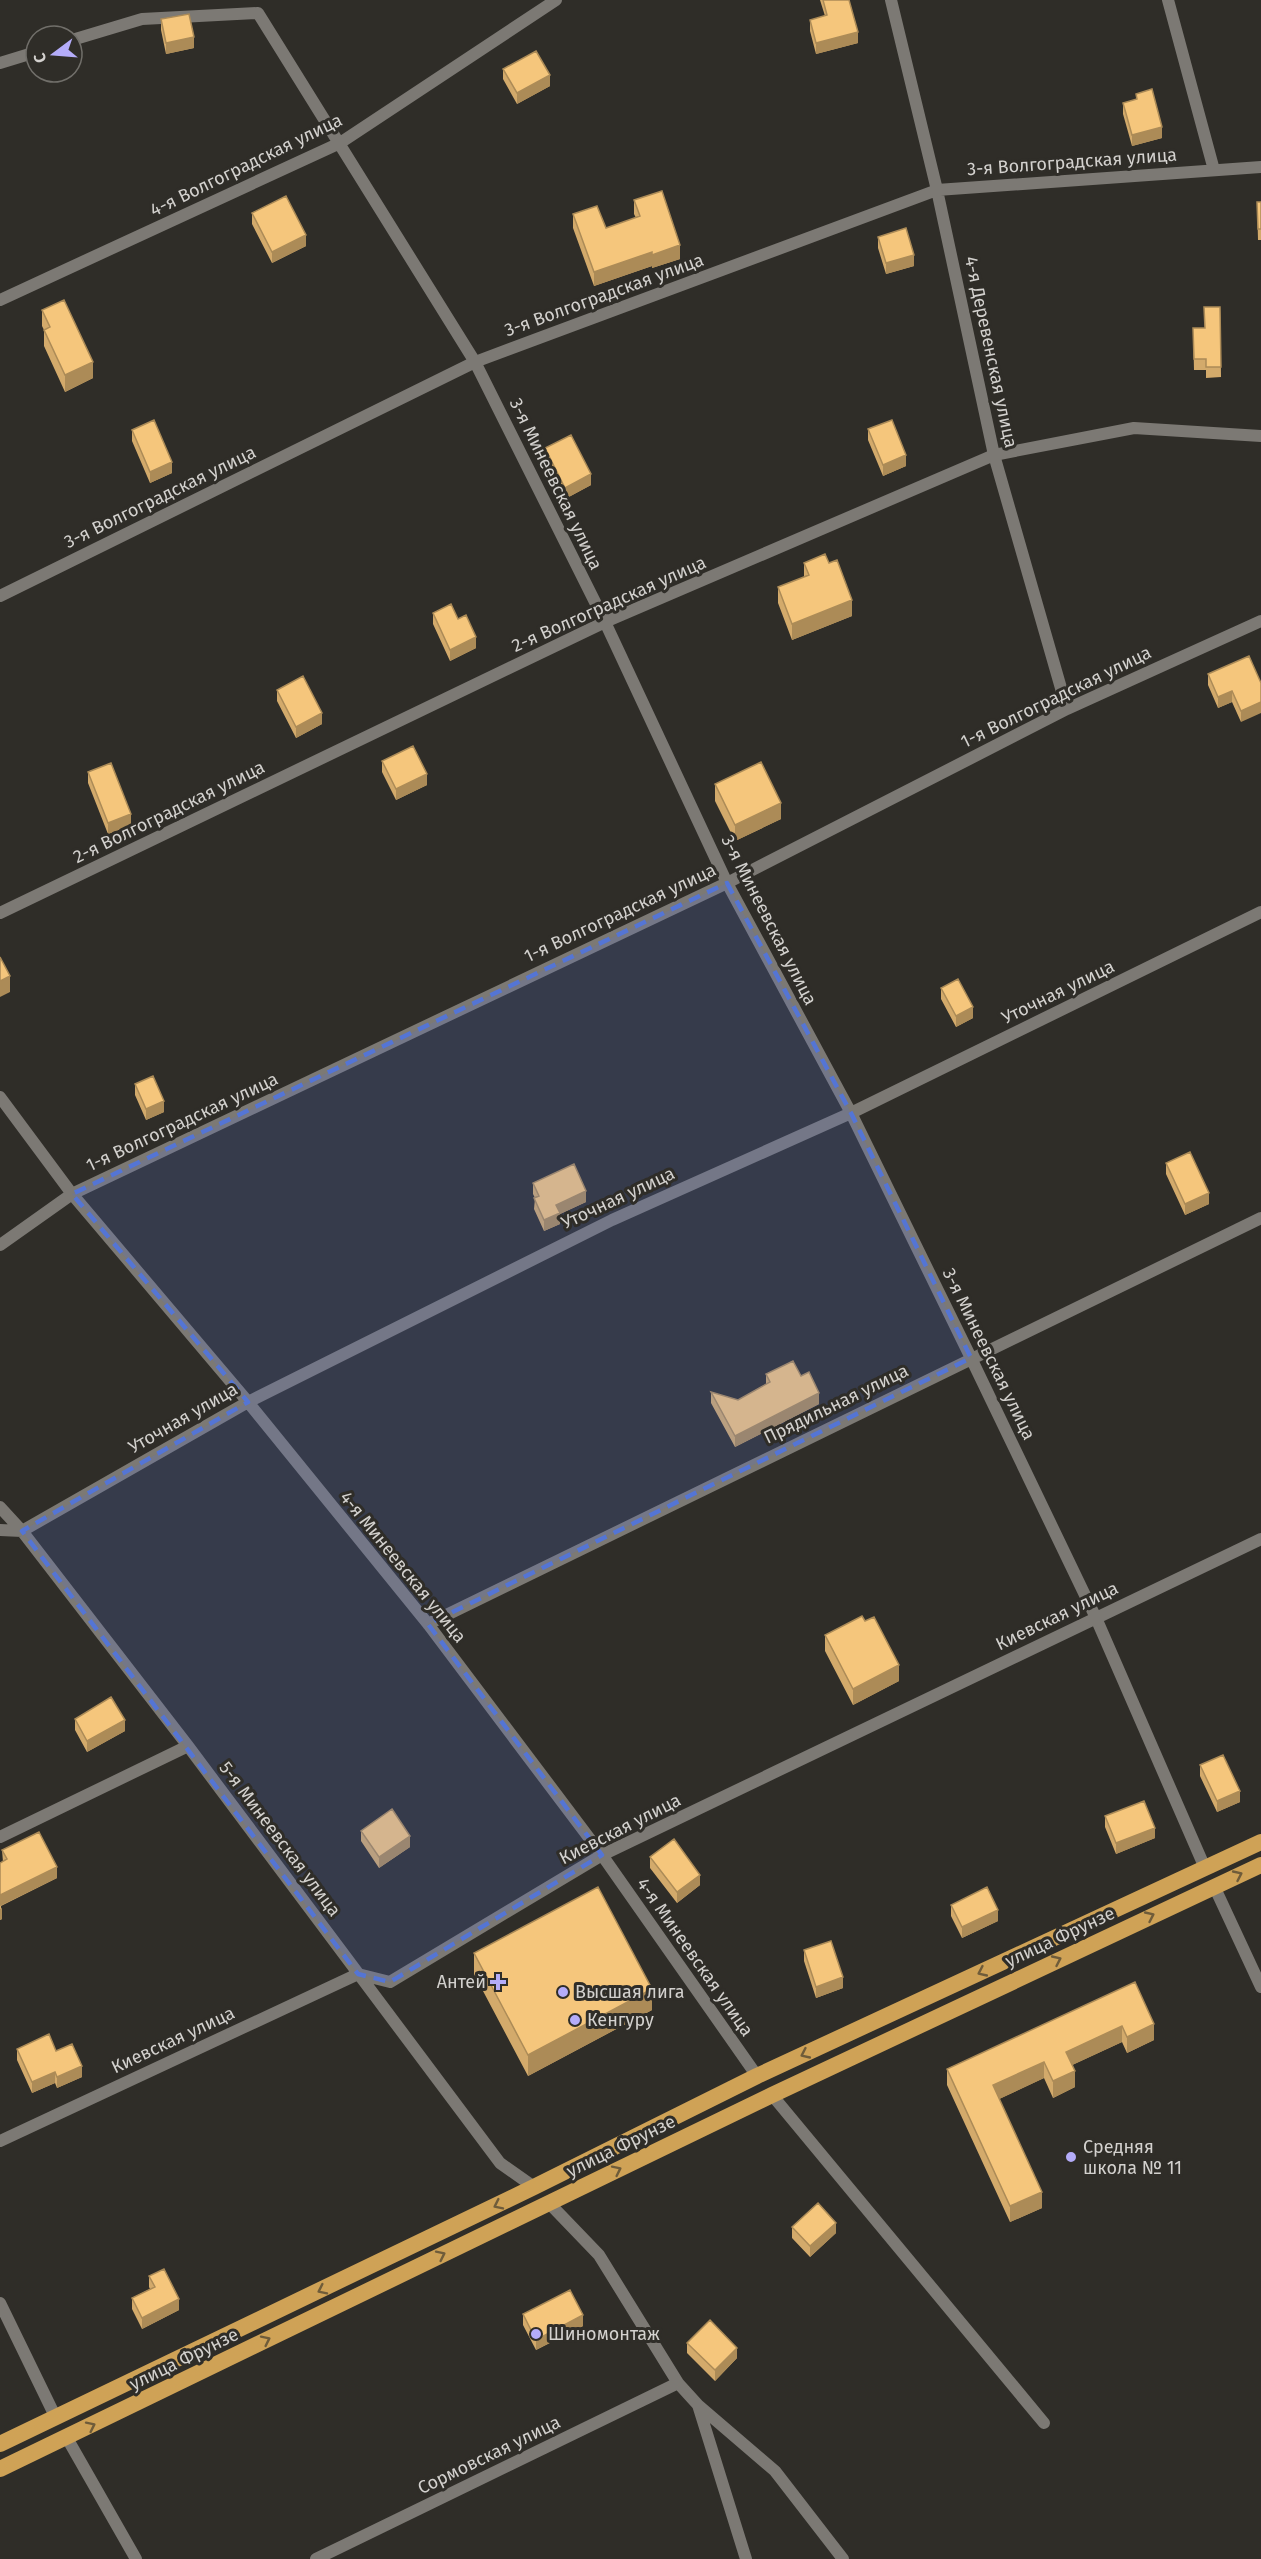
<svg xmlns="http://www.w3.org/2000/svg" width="1261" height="2559" font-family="'Fira Sans',sans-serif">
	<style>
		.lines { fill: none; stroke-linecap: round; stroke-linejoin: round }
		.minor { stroke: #7c7974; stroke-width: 12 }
		.trunk { stroke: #cfa256; stroke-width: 16 }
		.wall { fill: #d3aa6b }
		.shaded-wall { fill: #ac8b57 }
		.building { fill: #f5c67c; stroke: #ac8b57; stroke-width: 1.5 }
		.oneway { stroke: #6f5c3a }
		.marked { fill: #5475d5; fill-opacity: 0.2; stroke: #5475d5; stroke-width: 4.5; stroke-dasharray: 12 8; stroke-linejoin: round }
		.poi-dot { fill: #b4acf9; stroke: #2f2d28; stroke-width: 2 }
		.labels { text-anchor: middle; stroke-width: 6; stroke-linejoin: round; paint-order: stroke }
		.street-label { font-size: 18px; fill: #d3d1ce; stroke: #2f2d28 }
		.poi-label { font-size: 18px; fill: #d3d1ce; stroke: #2f2d28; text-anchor: start }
	</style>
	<rect width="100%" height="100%" fill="#2f2d28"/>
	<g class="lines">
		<path class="minor" d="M891 0 937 190 994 455 1067 709
			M1168 0 1214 170
			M72 40 142 19 258 13 475 362 605 622 727 883 851 1113 971 1358 1096 1618 1205 1868
			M0 63 36 52
			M0 300 340 143 556 0
			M0 596 475 362 937 190 1261 167
			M0 913 605 622 994 455 1134 428 1261 436
			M0 1097 72 1194 248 1402 428 1624 602 1855 757 2076
			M0 1245 72 1194 727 883 1067 709 1261 621
			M0 1507 22 1531 188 1746 500 2163 534 2187
			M0 1530 22 1531 248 1402 612 1220 851 1113 1261 912
			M428 1624 1261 1218
			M0 1837 188 1746
			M1214 1886 1261 1987
			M772 2095 1044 2423
			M0 2141 358 1974 390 1982 602 1855 1261 1539
			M549 2203 599 2255 678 2383 698 2405 775 2471 843 2559
			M0 2303 56 2418
			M698 2405 746 2559
			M67 2438 136 2559
			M316 2559 678 2383"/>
		<path class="trunk" d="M0 2444 534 2187 757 2076 1261 1842
			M0 2469 772 2095 1261 1865"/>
	</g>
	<path class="wall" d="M820 0H849L858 43 816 54 810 31V20L825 16Z
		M161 19 194 48 166 54 161 30Z
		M503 69 550 86 517 104 503 79Z
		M1136 94 1162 138 1132 146 1123 114V103L1136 100Z
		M634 200 680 259 652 268V266L594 286 573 228V214L606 228 636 218 634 214Z
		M1257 202H1261V240H1258Z
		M252 213 306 246 272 263 252 224Z
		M878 237 914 266 886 274 878 248Z
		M1220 307 1221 377 1206 378V370H1194L1193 328H1205Z
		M42 310 93 378 65 392 44 346V330L42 326Z
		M868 429 906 466 883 476 868 440Z
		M132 430 172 473 150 483 132 441Z
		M545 448 591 485 565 499 545 459Z
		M804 563H829L852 616 792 640 778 603V587L804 577Z
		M433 613 458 619 476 648 450 661 433 624Z
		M1249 656 1241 722 1232 702 1218 708 1208 685V674Z
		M277 690 322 724 296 738 277 701Z
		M382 761 427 785 396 800 382 772Z
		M88 772 131 825 108 834 88 783Z
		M715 784 781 819 735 841 715 801Z
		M941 988 973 1018 956 1027 941 999Z
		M135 1084 164 1112 146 1120 135 1095Z
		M1166 1163 1209 1204 1185 1215 1166 1174Z
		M533 1183 586 1202 560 1214V1224L544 1231 534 1209 535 1198 533 1194Z
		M766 1374 801 1376 819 1404 735 1447 711 1403V1392L738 1400 766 1384Z
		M865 1621 899 1681 853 1705 825 1651V1635Z
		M75 1719 125 1731 87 1752 75 1730Z
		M1200 1765 1240 1802 1217 1812 1200 1776Z
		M1105 1816 1155 1838 1116 1854 1105 1827Z
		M361 1831 410 1847 379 1868 361 1841Z
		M2 1850 57 1878 1 1906 2 1919 0 1920V1863L3 1862Z
		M650 1857 700 1885 677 1903 650 1868Z
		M951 1905 998 1921 962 1938 951 1916Z
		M804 1950 843 1988 816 1998 804 1961Z
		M474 1953 652 2010 528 2076 474 1974Z
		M1135 1982 1154 2040 1127 2053 1122 2042 1072 2065 1075 2087 1053 2098 1044 2078 999 2099 1042 2208 1010 2222 947 2085V2069Z
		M17 2049 56 2051 82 2077 57 2088 55 2083 32 2093 17 2060Z
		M792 2227 836 2233 810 2257 792 2238Z
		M149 2276 179 2310 142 2329 132 2309V2298L150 2289 149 2287Z
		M523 2314 583 2326 536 2350 523 2325Z
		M687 2343 737 2358 715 2381 687 2353Z"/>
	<path class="shaded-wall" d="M858 32V43L816 54V43Z
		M194 37V48L166 54V43Z
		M550 75V86L517 104V93Z
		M1162 127V138L1132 146V135Z
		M306 235V246L272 263V252Z
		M680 245V259L652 268V255Z
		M652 252V266L594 286V272Z
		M914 255V266L886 274V263Z
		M93 362V378L65 392V375Z
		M906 455V466L883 476V465Z
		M172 462V473L150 483V472Z
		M591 474V485L565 499V488Z
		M852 600V616L792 640V624Z
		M476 637V648L450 661V650Z
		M1232 691V702L1218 708V697Z
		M1261 702V713L1241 722V711Z
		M322 713V724L296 738V727Z
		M427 774V785L396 800V789Z
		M781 803V819L735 841V825Z
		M131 814V825L108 834V823Z
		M10 976V992L0 997V981Z
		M973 1007V1018L956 1027V1016Z
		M164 1101V1112L146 1120V1109Z
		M586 1191V1202L560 1214V1224L544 1231V1220L556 1205Z
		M1209 1193V1204L1185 1215V1204Z
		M819 1393V1404L735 1447V1436Z
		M899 1665V1681L853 1705V1689Z
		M125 1720V1731L87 1752V1741Z
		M1240 1791V1802L1217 1812V1801Z
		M1155 1828V1838L1116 1854V1843Z
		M410 1836V1847L379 1868V1857Z
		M57 1867V1878L0 1906V1895Z
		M700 1875V1885L677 1903V1892Z
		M2 1908V1919L0 1920V1909Z
		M998 1910V1921L962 1938V1927Z
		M843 1977V1988L816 1998V1987Z
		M652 1989V2010L528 2076V2055Z
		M1154 2024V2040L1127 2053V2037Z
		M1122 2026V2042L1066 2068V2052Z
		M1044 2062V2078L993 2102V2085Z
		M82 2066V2077L57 2088V2077Z
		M1075 2071V2087L1053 2098V2081Z
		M55 2072V2083L32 2093V2082Z
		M1042 2192V2208L1010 2222V2206Z
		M836 2223V2233L810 2257V2246Z
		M179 2299V2310L142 2329V2318Z
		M583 2315V2326L536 2350V2340Z
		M737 2348V2358L715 2381V2370Z"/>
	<path class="building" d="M823 0H849L858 32 816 43 810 20 827 15Z
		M189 14 194 37 166 43 161 19Z
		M536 51 550 75 517 93 503 69Z
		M1152 89 1162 127 1132 135 1123 103 1137 99 1136 94Z
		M662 191 680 245 652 255V252L594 272 573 214 597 206 606 228 640 216 634 200Z
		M286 196 306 235 272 252 252 213Z
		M1257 202H1261V229H1258Z
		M906 228 914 255 886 263 878 237Z
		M64 300 93 362 65 375 44 330 50 327 42 310Z
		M1204 307H1220L1221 367H1206V359H1194L1193 328H1205Z
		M154 420 172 462 150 472 132 430Z
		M892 420 906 455 883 465 868 429Z
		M571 435 591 474 565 488 545 448Z
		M825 554 829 563 837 560 852 600 792 624 778 587 809 575 804 563Z
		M451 604 458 619 466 615 476 637 450 650 433 613Z
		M1249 656 1261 683V702L1241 711 1232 691 1218 697 1208 674Z
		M303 676 322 713 296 727 277 690Z
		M413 746 427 774 396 789 382 761Z
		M761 762 781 803 735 825 715 784Z
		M111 763 131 814 108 823 88 772Z
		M0 957 10 976 0 981Z
		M958 979 973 1007 956 1016 941 988Z
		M153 1076 164 1101 146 1109 135 1084Z
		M1190 1152 1209 1193 1185 1204 1166 1163Z
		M574 1164 586 1191 556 1205 560 1213 544 1220 534 1198 539 1196 533 1183Z
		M793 1361 801 1376 809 1372 819 1393 735 1436 711 1392 738 1400 770 1382 766 1374Z
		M862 1616 865 1621 874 1617 899 1665 853 1689 825 1635Z
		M111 1697 125 1720 87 1741 75 1719Z
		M1223 1755 1240 1791 1217 1801 1200 1765Z
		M1144 1801 1155 1828 1116 1843 1105 1816Z
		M392 1809 410 1836 379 1857 361 1831Z
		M39 1832 57 1867 0 1895V1863L7 1859 2 1850Z
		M674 1839 700 1875 677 1892 650 1857Z
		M598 1887 652 1989 528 2055 474 1953Z
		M987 1887 998 1910 962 1927 951 1905Z
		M831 1941 843 1977 816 1987 804 1950Z
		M1135 1982 1154 2024 1127 2037 1122 2026 1066 2052 1075 2071 1053 2081 1044 2062 993 2085 1042 2192 1010 2206 947 2069Z
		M49 2034 56 2051 72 2044 82 2066 57 2077 55 2072 32 2082 17 2049Z
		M818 2203 836 2223 810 2246 792 2227Z
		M164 2269 179 2299 142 2318 132 2298 155 2287 149 2276Z
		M570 2290 583 2315 536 2340 523 2314Z
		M710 2320 737 2348 715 2370 687 2343Z"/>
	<defs><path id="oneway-chevron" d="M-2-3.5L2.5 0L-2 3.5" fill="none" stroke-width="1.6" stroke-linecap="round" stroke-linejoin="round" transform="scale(1.5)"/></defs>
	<g class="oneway">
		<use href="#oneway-chevron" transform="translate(1238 1875) rotate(-25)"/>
		<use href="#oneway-chevron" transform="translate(1150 1916) rotate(-25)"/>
		<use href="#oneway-chevron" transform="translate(1057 1960) rotate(-25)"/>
		<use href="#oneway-chevron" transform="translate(982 1972) rotate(155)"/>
		<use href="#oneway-chevron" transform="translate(805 2054) rotate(155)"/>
		<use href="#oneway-chevron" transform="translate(617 2170) rotate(-26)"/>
		<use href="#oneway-chevron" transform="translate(498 2205) rotate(154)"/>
		<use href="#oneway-chevron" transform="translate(441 2255) rotate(-26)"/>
		<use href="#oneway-chevron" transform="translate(322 2290) rotate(154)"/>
		<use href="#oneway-chevron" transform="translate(266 2340) rotate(-26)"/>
		<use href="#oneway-chevron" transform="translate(91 2426) rotate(-26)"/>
	</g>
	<path class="marked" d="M727 883 851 1113 971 1358 428 1624 602 1855 390 1982 358 1974 22 1531 248 1402 72 1194Z"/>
	<g class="poi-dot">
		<path d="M495 1973h6v6h6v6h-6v6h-6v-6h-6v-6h6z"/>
		<circle cx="563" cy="1992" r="6"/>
		<circle cx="575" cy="2020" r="6"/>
		<circle cx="1071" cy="2157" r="6"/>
		<circle cx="536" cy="2334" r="6"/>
	</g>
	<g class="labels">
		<g class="street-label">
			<text transform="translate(1072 162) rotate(-4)" y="6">3-я Волгоградская улица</text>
			<text transform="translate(246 165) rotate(-26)" y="6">4-я Волгоградская улица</text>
			<text transform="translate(604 295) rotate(-20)" y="6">3-я Волгоградская улица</text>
			<text transform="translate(991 352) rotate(78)" y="6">4-я Деревенская улица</text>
			<text transform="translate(556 484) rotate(64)" y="6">3-я Минеевская улица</text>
			<text transform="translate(160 497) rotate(-26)" y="6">3-я Волгоградская улица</text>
			<text transform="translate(609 604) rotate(-24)" y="6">2-я Волгоградская улица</text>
			<text transform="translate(1056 697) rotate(-26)" y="6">1-я Волгоградская улица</text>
			<text transform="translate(169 812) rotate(-26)" y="6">2-я Волгоградская улица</text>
			<text transform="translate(620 913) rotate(-25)" y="6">1-я Волгоградская улица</text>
			<text transform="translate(769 920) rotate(63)" y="6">3-я Минеевская улица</text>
			<text transform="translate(1058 992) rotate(-26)" y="6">Уточная улица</text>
			<text transform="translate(182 1122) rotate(-25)" y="6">1-я Волгоградская улица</text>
			<text transform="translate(618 1198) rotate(-25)" y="6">Уточная улица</text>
			<text transform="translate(989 1354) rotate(64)" y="6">3-я Минеевская улица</text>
			<text transform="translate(836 1404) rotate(-26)" y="6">Прядильная улица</text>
			<text transform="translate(183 1418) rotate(-30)" y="6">Уточная улица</text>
			<text transform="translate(403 1567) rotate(51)" y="6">4-я Минеевская улица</text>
			<text transform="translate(1057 1616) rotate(-26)" y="6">Киевская улица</text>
			<text transform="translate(620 1829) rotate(-27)" y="6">Киевская улица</text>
			<text transform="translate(280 1839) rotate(53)" y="6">5-я Минеевская улица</text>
			<text transform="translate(1060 1937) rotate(-25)" y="6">улица Фрунзе</text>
			<text transform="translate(695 1957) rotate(55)" y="6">4-я Минеевская улица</text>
			<text transform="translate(173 2040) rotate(-25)" y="6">Киевская улица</text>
			<text transform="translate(621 2146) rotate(-26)" y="6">улица Фрунзе</text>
			<text transform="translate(184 2359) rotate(-26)" y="6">улица Фрунзе</text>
			<text transform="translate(489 2455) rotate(-26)" y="6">Сормовская улица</text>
		</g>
		<g class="poi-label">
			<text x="486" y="1988" text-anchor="end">Антей</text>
			<text x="575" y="1998">Высшая лига</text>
			<text x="587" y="2026">Кенгуру</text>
			<text x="1083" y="2153">Средняя<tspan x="1083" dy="21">школа № 11</tspan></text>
			<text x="548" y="2340">Шиномонтаж</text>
		</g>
	</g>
	<g transform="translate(54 54) rotate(254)"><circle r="28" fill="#2f2d28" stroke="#716f6a" stroke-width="1.5"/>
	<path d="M0-4.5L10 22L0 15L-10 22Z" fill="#b4acf9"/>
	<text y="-9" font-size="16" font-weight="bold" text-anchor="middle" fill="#d3d1ce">С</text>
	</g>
</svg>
